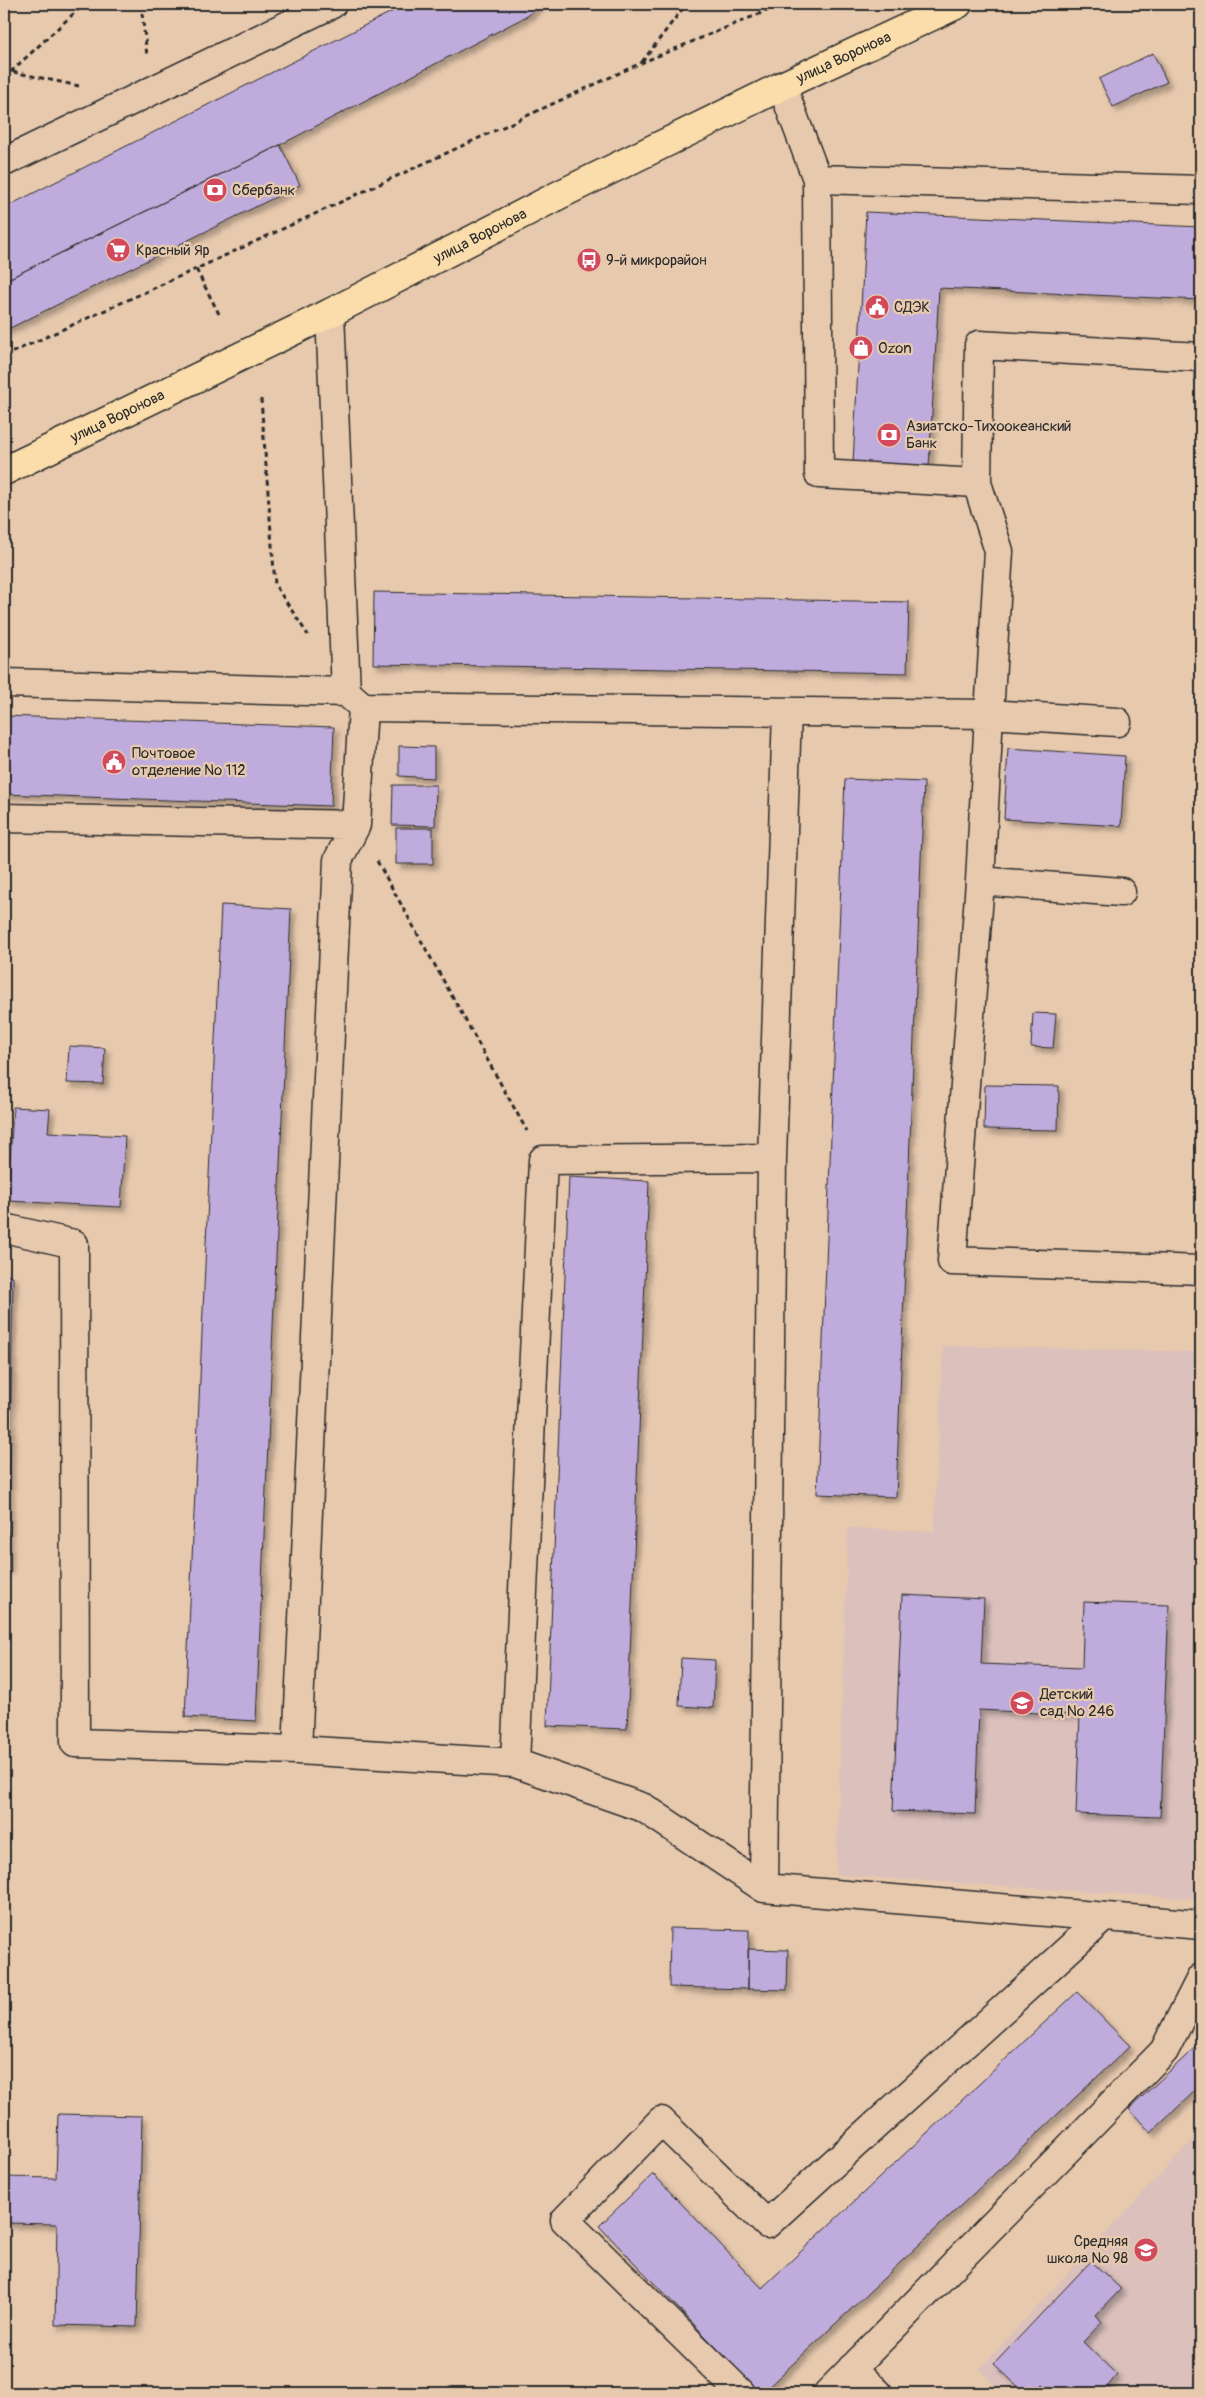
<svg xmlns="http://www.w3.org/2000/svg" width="1205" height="2397" font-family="Pangolin,sans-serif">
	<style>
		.built { fill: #dbc0bc }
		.building { fill: #c0acdc; stroke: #2b2b2b; filter: url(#shadow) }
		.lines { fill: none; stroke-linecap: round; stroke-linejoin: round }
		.minor-casing { stroke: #2b2b2b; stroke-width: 31 }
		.major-casing { stroke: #2b2b2b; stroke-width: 31 }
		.path { stroke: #2b2b2b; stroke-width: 3; stroke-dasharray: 5 4; stroke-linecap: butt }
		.minor { stroke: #e7c9ae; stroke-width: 28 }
		.major { stroke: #fbddab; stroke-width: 28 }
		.labels { text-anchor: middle; stroke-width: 4.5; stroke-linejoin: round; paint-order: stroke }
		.street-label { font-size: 15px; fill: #2b2b2b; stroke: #e7c9ae }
		.poi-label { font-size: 15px; fill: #2b2b2b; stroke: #e7c9ae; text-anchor: start }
	</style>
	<defs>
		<filter id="shadow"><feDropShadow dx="4.5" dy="4.5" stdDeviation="2.5" flood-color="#0004"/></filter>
	</defs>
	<rect width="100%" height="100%" fill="#e7c9ae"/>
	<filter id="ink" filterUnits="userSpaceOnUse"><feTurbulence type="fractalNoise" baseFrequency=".02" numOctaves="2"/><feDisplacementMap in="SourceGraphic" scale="10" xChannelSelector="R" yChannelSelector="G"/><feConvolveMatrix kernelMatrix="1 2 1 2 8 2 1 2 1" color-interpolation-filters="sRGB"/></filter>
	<g filter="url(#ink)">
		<path class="built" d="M943 1346 1201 1352V1899L836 1875 848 1528 934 1532Z
			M1201 2131V2393H1001L979 2369Z"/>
		<path class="building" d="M407 4H540L529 15 280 145 4 281V208Z
			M1153 53 1167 82 1113 107 1099 79Z
			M280 145 300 185 4 331V281Z
			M866 212 1201 227V300L939 288 929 467 853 463Z
			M374 592 909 602 907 673 373 664Z
			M4 716 334 727 331 806 4 794Z
			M399 746 434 747V778L399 776Z
			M1008 748 1125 756 1121 826 1004 819Z
			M845 779 924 782 896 1497 817 1494Z
			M393 785H436L435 826 392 825Z
			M396 828H433V864H396Z
			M221 905 291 909 256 1721 185 1717Z
			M1033 1013 1056 1014 1053 1048 1031 1047Z
			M69 1046 105 1048 103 1084 67 1083Z
			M985 1085 1059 1086 1058 1130 984 1129Z
			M13 1107 50 1109 48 1132 125 1136 121 1207 8 1201Z
			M569 1177 649 1181 627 1729 547 1726Z
			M4 1275 13 1276 8 1570H4Z
			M902 1595 984 1599 981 1664 1082 1668 1084 1602 1169 1605 1160 1817 1076 1814 1080 1715 979 1710 975 1814 893 1811Z
			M681 1658 715 1660 713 1708 679 1706Z
			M670 1928 749 1930 748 1989 669 1987Z
			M748 1949 788 1950 787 1990 748 1989Z
			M1077 1992 1130 2046 762 2393H760L599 2226 653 2174 762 2288Z
			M1201 2042V2085L1151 2133 1129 2109Z
			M58 2114 142 2116 137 2327 55 2325 57 2224 4 2223V2177L56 2178Z
			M1091 2261 1121 2289 1096 2315 1102 2322 1083 2342 1117 2375 1107 2387 1114 2393H1053L1043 2384 1034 2393H1025L994 2364Z"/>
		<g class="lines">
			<defs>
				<path id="minor" d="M782 86 817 179
					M4 162 332 4
					M330 313 346 692 363 707
					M977 483 819 474 817 179 1201 190
					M4 683 346 692
					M1117 722 989 714 980 881 952 1261 1201 1270
					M4 818 356 825 363 707 989 714 999 551 977 483 979 345 1201 357
					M980 881 1121 892
					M4 1228 74 1244 75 1743 297 1750 515 1763 644 1808 764 1888 1201 1925
					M297 1750 338 860 356 825
					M515 1763 543 1160 772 1158
					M764 1888 772 1158 787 712
					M852 2368 878 2393
					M741 2393 565 2220 661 2121 767 2224 1103 1918
					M828 2393 1164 2051 1201 1978"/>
				<g id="major">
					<path id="s1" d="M4 471 330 313 561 194 782 86 958 4"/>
				</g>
			</defs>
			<use href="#minor" class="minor-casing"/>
			<use href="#major" class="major-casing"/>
			<path class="path" d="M141 4 147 56
				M642 62 686 4
				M4 70 79 86
				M4 78 84 4
				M219 314 196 269 641 63 783 4
				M4 356 196 269
				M261 399 275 585 308 635
				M377 861 527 1131"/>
			<use href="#minor" class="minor"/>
			<use href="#major" class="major"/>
		</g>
	</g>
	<defs>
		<symbol id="bank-disc" viewBox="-11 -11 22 22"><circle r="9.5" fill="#d1495b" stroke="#e7c9ae"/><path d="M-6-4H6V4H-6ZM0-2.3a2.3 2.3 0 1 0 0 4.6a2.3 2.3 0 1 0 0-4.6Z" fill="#fff"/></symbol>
		<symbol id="supermarket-disc" viewBox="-11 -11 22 22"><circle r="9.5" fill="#d1495b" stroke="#e7c9ae"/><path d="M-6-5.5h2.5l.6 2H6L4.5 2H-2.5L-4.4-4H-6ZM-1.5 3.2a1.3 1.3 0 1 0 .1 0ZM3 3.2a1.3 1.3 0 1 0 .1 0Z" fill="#fff"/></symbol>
		<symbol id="bus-disc" viewBox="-11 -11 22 22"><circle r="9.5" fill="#d1495b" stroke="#e7c9ae"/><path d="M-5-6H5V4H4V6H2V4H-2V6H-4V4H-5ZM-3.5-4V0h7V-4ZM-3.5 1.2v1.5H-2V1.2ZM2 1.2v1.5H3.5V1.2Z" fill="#fff"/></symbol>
		<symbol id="civic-disc" viewBox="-11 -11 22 22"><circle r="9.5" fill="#d1495b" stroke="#e7c9ae"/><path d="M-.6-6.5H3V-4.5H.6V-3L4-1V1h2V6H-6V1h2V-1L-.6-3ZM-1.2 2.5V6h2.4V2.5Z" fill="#fff"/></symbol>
		<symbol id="shop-disc" viewBox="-11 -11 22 22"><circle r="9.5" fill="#d1495b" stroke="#e7c9ae"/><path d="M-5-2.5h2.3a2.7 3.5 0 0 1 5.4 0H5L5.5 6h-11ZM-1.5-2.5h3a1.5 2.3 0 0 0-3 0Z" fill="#fff"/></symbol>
		<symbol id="school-disc" viewBox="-11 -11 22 22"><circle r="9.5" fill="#d1495b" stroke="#e7c9ae"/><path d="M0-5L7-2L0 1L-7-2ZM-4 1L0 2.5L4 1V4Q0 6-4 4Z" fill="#fff"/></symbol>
	</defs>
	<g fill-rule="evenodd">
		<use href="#bank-disc" x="201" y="176" width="28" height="28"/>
		<use href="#supermarket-disc" x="104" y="236" width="28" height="28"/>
		<use href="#bus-disc" x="575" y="246" width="28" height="28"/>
		<use href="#civic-disc" x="863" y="293" width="28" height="28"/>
		<use href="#shop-disc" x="847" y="334" width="28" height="28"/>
		<use href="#bank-disc" x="875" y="421" width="28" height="28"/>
		<use href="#civic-disc" x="100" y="748" width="28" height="28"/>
		<use href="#school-disc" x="1008" y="1689" width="28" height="28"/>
		<use href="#school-disc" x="1132" y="2236" width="28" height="28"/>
	</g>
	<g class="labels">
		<g class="street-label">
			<text dy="5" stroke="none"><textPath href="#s1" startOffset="936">улица Воронова</textPath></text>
			<text dy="5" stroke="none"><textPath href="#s1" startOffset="531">улица Воронова</textPath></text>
			<text dy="5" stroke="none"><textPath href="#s1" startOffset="126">улица Воронова</textPath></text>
		</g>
		<g class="poi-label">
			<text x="232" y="195">Сбербанк</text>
			<text x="136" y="255">Красный Яр</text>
			<text x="606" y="265">9-й микрорайон</text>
			<text x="894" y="312">СДЭК</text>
			<text x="878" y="353">Ozon</text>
			<text x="906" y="431">Азиатско-Тихоокеанский<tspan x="906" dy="17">Банк</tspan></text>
			<text x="132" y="758">Почтовое<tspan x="132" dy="17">отделение № 112</tspan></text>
			<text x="1040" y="1699">Детский<tspan x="1040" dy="17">сад № 246</tspan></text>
			<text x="1128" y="2246" text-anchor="end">Средняя<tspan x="1128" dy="17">школа № 98</tspan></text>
		</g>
	</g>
	<rect width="1205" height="2397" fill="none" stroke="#e7c9ae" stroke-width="20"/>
	<rect x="10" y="10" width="1185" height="2377" fill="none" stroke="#2b2b2b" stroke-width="2" filter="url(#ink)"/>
</svg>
